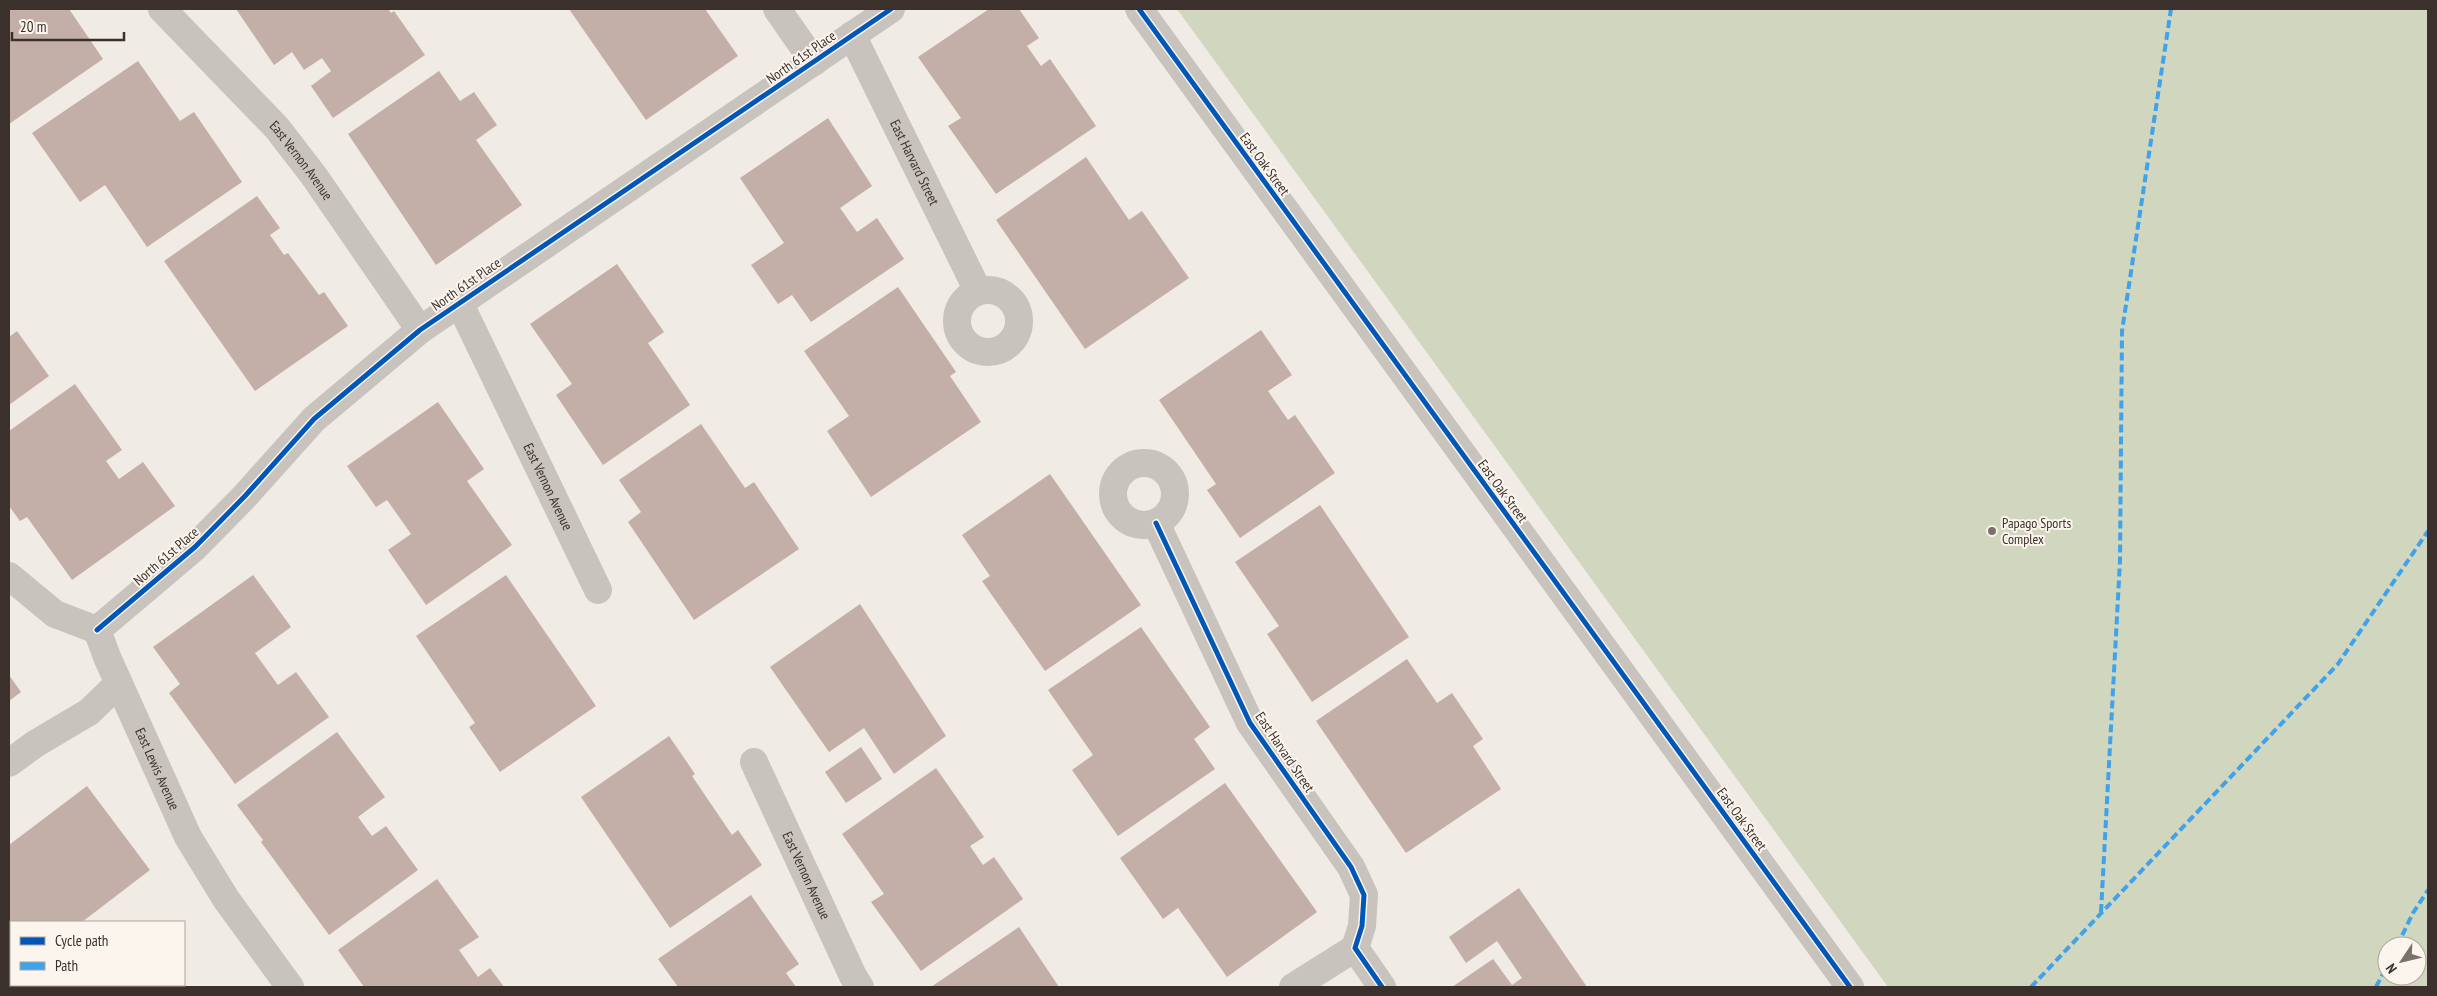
<svg xmlns="http://www.w3.org/2000/svg" width="2437" height="996" font-family="'PT Sans Narrow',sans-serif">
	<style>
		.garden { fill: #d1d6bf; fill-rule: evenodd }
		.building { fill: #c3afa7 }
		.lines { fill: none; stroke-linecap: round; stroke-linejoin: round }
		.minor { stroke: #c9c3be; stroke-width: 28 }
		.tertiary { stroke: #c9c3be; stroke-width: 28 }
		.quiet { stroke: #3fa3eb; stroke-width: 4; stroke-dasharray: 8 4; stroke-linecap: butt }
		.cycleway-casing { stroke: #fbf5ee; stroke-width: 8 }
		.cycleway { stroke: #0057b8; stroke-width: 5 }
		.poi-dot { fill: #7a716c; stroke: #fbf5ee; stroke-width: 2 }
		.labels { text-anchor: middle; stroke-width: 4; stroke-linejoin: round; paint-order: stroke }
		.street-label { font-size: 14px; fill: #3b302b; stroke: #fbf5ee }
		.poi-label { font-size: 14px; fill: #3b302b; stroke: #fbf5ee; text-anchor: start }
	</style>
	<rect width="100%" height="100%" fill="#f0ebe5"/>
	<path class="garden" d="M1177 9H2428V987H1888ZM2387 946H2417V976H2387Z"/>
	<path class="building" d="M9 9H69L103 59 9 124Z
		M236 9H388L391 13 394 11 425 55 333 118 311 86 331 71 322 58 304 70 292 52 274 65Z
		M569 9H705L738 56 646 120Z
		M989 9H1019L1039 38 1027 46 1041 66 1050 59 1096 126 996 194 948 126 961 118 918 57Z
		M138 61 180 121 194 112 242 182 147 247 105 185 80 202 32 133Z
		M439 71 460 101 474 92 497 125 476 140 522 205 436 265 348 134Z
		M828 118 872 186 840 208 857 232 877 218 904 259 811 322 792 295 778 304 751 265 784 243 740 178Z
		M1086 157 1129 220 1142 211 1189 278 1085 349 996 220Z
		M257 196 280 228 270 235 284 255 288 253 319 295 324 292 348 326 255 391 164 261Z
		M617 264 664 332 648 343 690 405 603 465 556 395 572 384 530 324Z
		M898 287 956 372 950 376 981 422 871 497 827 431 849 416 804 351Z
		M1261 330 1292 375 1268 391 1288 420 1295 415 1335 473 1240 538 1207 490 1216 484 1159 400Z
		M17 331 49 376 9 405V337Z
		M75 384 122 450 106 461 119 479 143 462 175 506 72 580 27 517 20 521 9 506V431Z
		M438 402 484 469 467 481 512 545 426 605 388 550 411 534 387 500 376 507 347 466Z
		M701 424 745 488 754 482 799 549 694 620 628 522 641 512 619 480Z
		M1050 474 1141 605 1045 671 982 581 990 576 962 535Z
		M1320 505 1409 637 1312 702 1267 634 1279 626 1235 562Z
		M253 575 291 627 255 653 278 685 296 672 329 717 235 784 169 693 180 684 153 647Z
		M506 575 596 706 500 772 469 727 475 723 416 636Z
		M860 604 946 736 894 774 864 728 829 752 770 667Z
		M1141 627 1210 727 1194 739 1215 769 1118 836 1072 770 1093 755 1048 690Z
		M1407 659 1437 703 1452 693 1483 739 1473 746 1501 789 1406 853 1316 721Z
		M9 675 21 692 9 701Z
		M337 732 385 797 358 817 372 836 386 826 418 870 329 935 261 842 263 840 237 805Z
		M669 736 695 774 692 776 732 835 738 830 762 865 670 928 581 797Z
		M861 747 882 779 846 803 825 772Z
		M936 768 984 837 970 846 983 865 994 857 1023 899 921 971 871 902 884 894 842 834Z
		M1225 783 1317 912 1227 977 1178 908 1163 919 1120 858Z
		M87 786 150 870 82 922H11V951L9 947V845Z
		M437 879 479 937 459 950 478 977 490 968 504 987H364L338 950Z
		M1519 888 1587 987H1452L1493 959 1512 985 1522 978 1497 941 1466 963 1449 937Z
		M751 895 799 964 786 973 796 987H678L658 959Z
		M1019 927 1059 987H931Z"/>
	<g class="lines">
		<g class="minor">
			<path id="s1" d="M162 9 277 128 314 176 420 330"/>
			<path d="M777 9 814 62"/>
			<path id="s2" d="M852 35 978 291"/>
			<circle cx="988" cy="321" r="31"/>
			<path id="s3" d="M459 302 598 590"/>
			<circle cx="1144" cy="494" r="31"/>
			<path d="M1156 523 1250 723 1351 867 1364 895 1362 926 1355 948 1382 987"/>
			<path id="s4" d="M9 576 55 614 97 630 107 657 188 837 226 899 290 987"/>
			<path d="M97 630 195 547 245 496 314 419 420 330 891 9"/>
			<path id="s5" d="M754 762 853 976 860 987"/>
			<path d="M9 763 35 744 89 712 118 684"/>
			<path d="M1293 987 1355 948"/>
		</g>
		<path class="tertiary" d="M1139 9 1850 987"/>
		<path class="quiet" d="M2101 912 2120 561 2122 331 2171 9
			M2397 946 2413 913 2428 890
			M2031 987 2338 664 2428 531
			M2376 987 2387 966"/>
		<defs>
			<path id="cycleway" d="M1139 9 1850 987
				M1156 523 1250 723 1351 867 1364 895 1362 926 1355 948 1382 987
				M97 630 195 547 245 496 314 419 420 330 891 9"/>
		</defs>
		<use href="#cycleway" class="cycleway-casing"/>
		<use href="#cycleway" class="cycleway"/>
	</g>
	<circle class="poi-dot" cx="1992" cy="531" r="5"/>
	<g class="labels">
		<g class="street-label">
			<text transform="translate(801 57) rotate(-35)" y="5">North 61st Place</text>
			<text dy="5" stroke="none"><textPath href="#s1" startOffset="206">East Vernon Avenue</textPath></text>
			<text dy="5" stroke="none"><textPath href="#s2" startOffset="142">East Harvard Street</textPath></text>
			<text transform="translate(1265 164) rotate(54)" y="5">East Oak Street</text>
			<text transform="translate(466 284) rotate(-35)" y="5">North 61st Place</text>
			<text dy="5" stroke="none"><textPath href="#s3" startOffset="205">East Vernon Avenue</textPath></text>
			<text transform="translate(1503 491) rotate(54)" y="5">East Oak Street</text>
			<text transform="translate(166 556) rotate(-41)" y="5">North 61st Place</text>
			<text transform="translate(1285 752) rotate(56)" y="5">East Harvard Street</text>
			<text dy="5" stroke="none"><textPath href="#s4" startOffset="256">East Lewis Avenue</textPath></text>
			<text transform="translate(1742 819) rotate(54)" y="5">East Oak Street</text>
			<text dy="5" stroke="none"><textPath href="#s5" startOffset="125">East Vernon Avenue</textPath></text>
		</g>
		<g class="poi-label">
			<text x="2002" y="528">Papago Sports<tspan x="2002" dy="16">Complex</tspan></text>
		</g>
	</g>
	<rect width="2437" height="996" fill="none" stroke="#3b302b" stroke-width="20"/>
	<rect x="10" y="921" width="175" height="65" fill="#fbf5ee" stroke="#aea6a0"/>
	<rect x="20" y="937" width="25" height="8" fill="#0057b8" stroke="#aea6a0"/>
	<text x="55" y="946" font-size="15" fill="#3b302b">Cycle path</text>
	<rect x="20" y="962" width="25" height="8" fill="#3fa3eb" stroke="#aea6a0"/>
	<text x="55" y="971" font-size="15" fill="#3b302b">Path</text>
	<g transform="translate(2402 961) rotate(235)"><circle r="24" fill="#fbf5ee" stroke="#aea6a0"/>
	<path d="M0-4L9 19L0 12L-9 19Z" fill="#7a716c"/>
	<text y="-8" font-size="14" font-weight="bold" text-anchor="middle" fill="#3b302b">N</text>
	</g>
	<path d="M12 32v8h112v-8" fill="none" stroke="#3b302b" stroke-width="2.5"/>
	<text x="20" y="32" font-size="15" fill="#3b302b" stroke="#fbf5ee" stroke-width="4" paint-order="stroke">20 m</text>
</svg>
